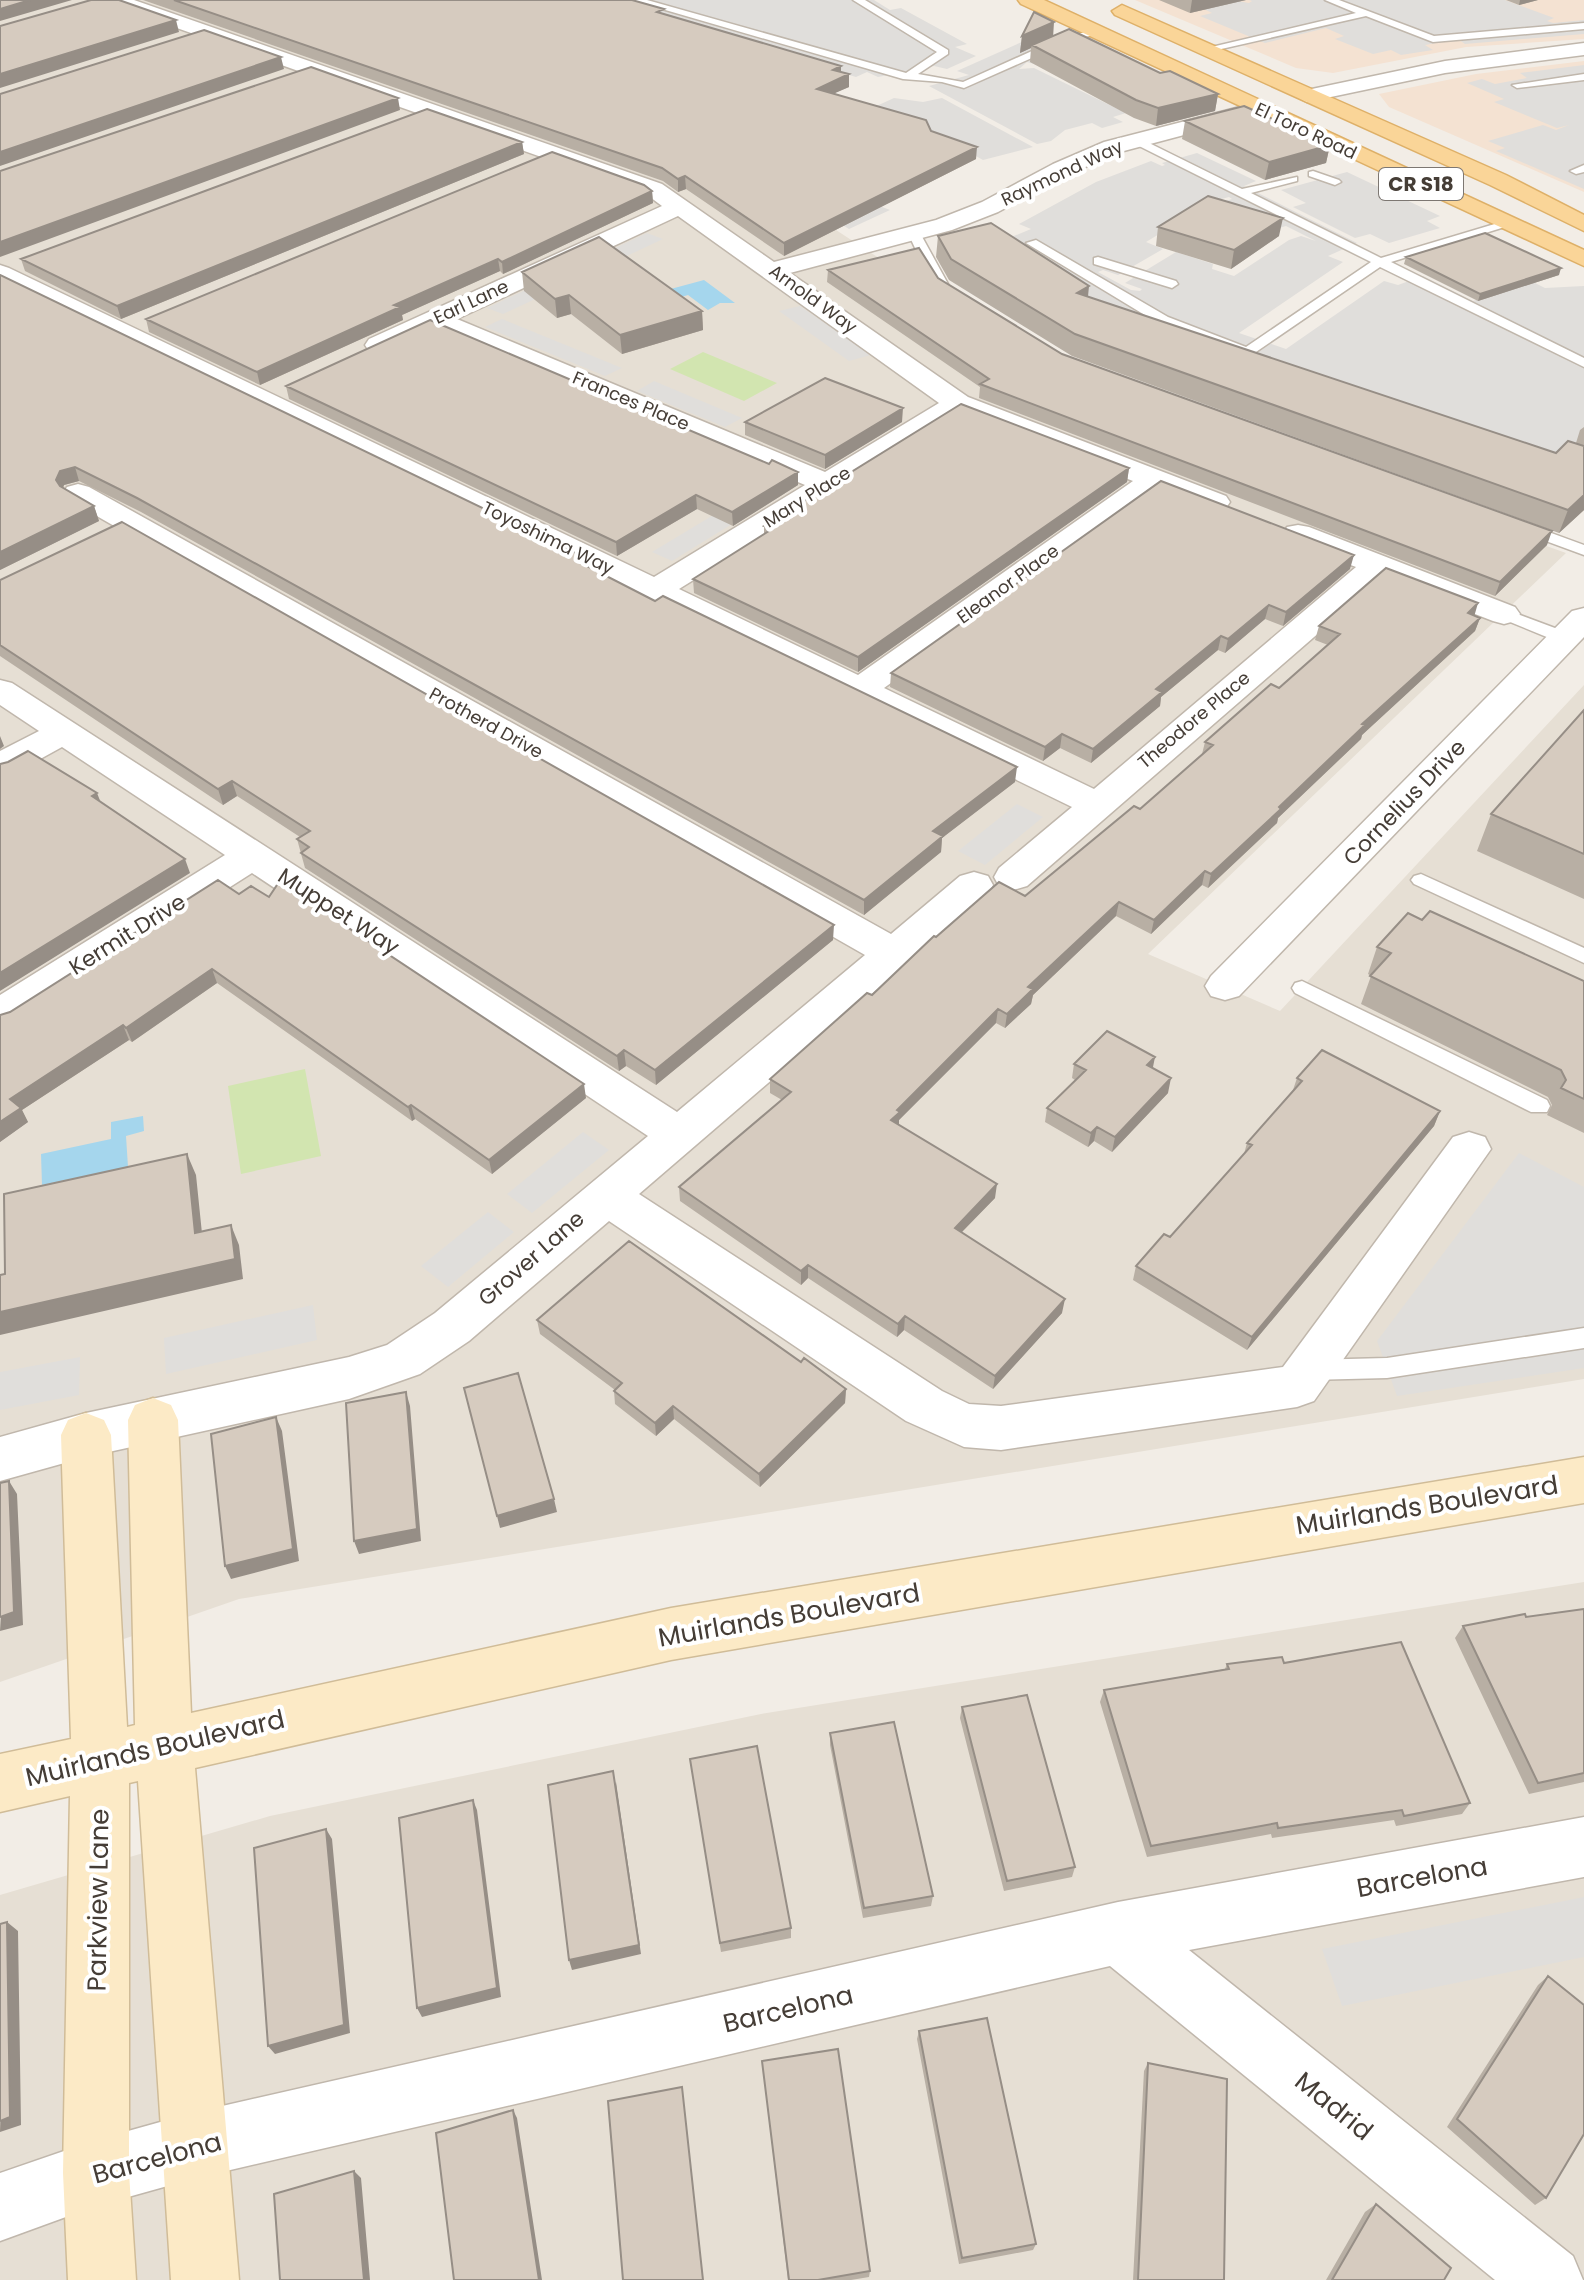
<svg xmlns="http://www.w3.org/2000/svg" width="1584" height="2280" font-family="Poppins,sans-serif">
	<style>
		.residential { fill: #e6dfd4 }
		.commercial { fill: #f4e2d2 }
		.green { fill: #d2e5b0 }
		.parking { fill: #e0dedb; fill-rule: evenodd }
		.water { fill: #a5d6ed }
		.lines { fill: none; stroke-linecap: round; stroke-linejoin: round }
		.lane-casing { stroke: #c0b7ac; stroke-width: 3 }
		.street-casing { stroke: #c0b7ac; stroke-width: 3 }
		.secondary-casing { stroke: #d0bc98; stroke-width: 3 }
		.primary-casing { stroke: #deb068; stroke-width: 3 }
		.lane { fill: #fff; fill-rule: evenodd }
		.street { fill: #fff; fill-rule: evenodd }
		.secondary { fill: #fceac6; fill-rule: evenodd }
		.primary { fill: #fad598; fill-rule: evenodd }
		.wall { fill: #b8afa4 }
		.shaded-wall { fill: #968e86 }
		.building { fill: #d6cbbf; stroke: #968e86; stroke-width: 2 }
		.labels { text-anchor: middle; stroke-width: 8; stroke-linejoin: round; paint-order: stroke }
		.far-street-label { font-size: 18px; fill: #453d36; stroke: #fff }
		.shield { fill: #fff; stroke: #7d7772; stroke-width: 2 }
		.shield-label { font-size: 20px; font-weight: bold; fill: #453d36 }
		.street-label { font-size: 22px; fill: #453d36; stroke: #fff }
		.near-street-label { font-size: 26px; fill: #453d36; stroke: #fff }
	</style>
	<rect width="100%" height="100%" fill="#f2ede6"/>
	<path class="residential" d="M0 0H240L741 168 1049 369 1566 553 1148 954 1280 1011 1584 685V1379L239 1599 0 1682Z
		M1584 1582V2280H0V1895L270 1816 761 1714Z"/>
	<path class="commercial" d="M1135 0H1584V39L1466 47 1333 73 1296 68Z
		M1584 61V192L1389 107 1379 94 1476 74Z"/>
	<path class="green" d="M703 352 777 383 744 401 670 369Z
		M305 1069 321 1156 241 1174 228 1086Z"/>
	<path class="parking" d="M594 0H874L890 10 901 8 967 44 955 47 976 56 947 69 934 66 878 77 867 72 856 77 829 69 838 65 810 57 800 61Z
		M1233 0 1249 3 1252 1 1249 0H1505L1554 18 1547 21 1553 23 1584 20V34L1465 44 1458 39 1425 45 1433 50 1401 55 1391 50 1373 54 1335 39 1344 36 1326 28 1265 43 1200 16 1212 13 1200 7Z
		M1024 41 1069 52 1041 66 1027 62 1019 69 1034 68 1126 113 1113 117 1123 122 1102 128 1092 123 1065 130 1051 141 1037 144 929 86 969 75 957 71Z
		M1584 65V189L1496 151 1505 148 1488 141 1543 125 1556 130 1569 125 1557 128 1494 102 1504 99 1467 83 1482 79 1495 84 1527 78 1520 73Z
		M894 98 923 102 942 98 1033 147 983 160 922 126 795 174 890 210 849 229 748 165Z
		M1197 153 1256 181 1244 186 1357 243 1328 256 1343 262 1239 333 1286 349 1384 281 1398 285 1423 276 1473 301 1533 282 1545 288 1584 286V484L1130 325 992 245 1031 229 1019 224 1096 182 1151 161 1162 166 1165 165 1162 163ZM1229 197 1232 199 1219 203 1272 230 1286 226 1316 241 1301 236 1289 240 1234 276 1212 269 1213 264 1176 252 1125 283 1142 289 1140 291 1131 290 1098 272 1103 270 1118 275 1163 249 1146 242 1214 201Z
		M1347 172 1440 216 1427 221 1440 228 1389 243 1370 234 1355 238 1293 207 1306 203 1281 190Z
		M647 233 663 239 503 314 487 308Z
		M800 306 871 355 849 361 779 311Z
		M502 319 622 368 605 376 485 327Z
		M654 381 742 418 725 427 637 391Z
		M765 484 784 492 672 561 652 552Z
		M1017 804 1043 817 985 865 958 851Z
		M583 1132 609 1150 532 1213 507 1194Z
		M1519 1153 1584 1187V1368L1397 1396 1377 1341Z
		M488 1212 514 1232 448 1287 421 1266Z
		M313 1305 317 1340 166 1374 164 1338Z
		M80 1357 79 1395 0 1410V1372Z
		M1584 1897V1957L1342 2006 1322 1949Z"/>
	<path class="water" d="M704 280 735 303H720L708 310 688 295 678 298 667 290Z
		M143 1116 144 1131 126 1136 128 1167 42 1185 41 1154 111 1139V1122Z"/>
	<g class="lines">
		<defs>
			<path id="lane" d="M631 0H647L906 73 937 52 853 0H865L948 50V54L918 74 963 82 1063 37 1100 29 1105 32 1070 41 964 88 942 82 903 79Z
				M1325 0H1339L1434 36 1584 23V29L1433 42 1366 16 1208 52 1203 49 1356 13Z
				M1584 74V80L1517 88 1512 85Z
				M1131 138H1139L1242 189 1297 177V181L1251 193 1381 258 1508 220V226L1391 262 1584 358V367L1380 267 1253 354H1243L1158 323 1026 243 1036 240 1168 317 1246 347 1371 262 1131 142Z
				M1584 165V172L1576 174 1570 171Z
				M1313 171 1339 180 1341 182 1335 185 1309 176V172Z
				M910 230 920 233 948 284 946 287H938L923 265 908 233Z
				M1098 257 1176 281 1178 284 1172 288 1094 264V258Z
				M1521 522 1584 545V555L1516 530 1513 527Z
				M1504 609 1571 634 1573 638 1571 642H1559L1498 617 1496 614Z
				M1421 874 1584 948V963L1414 884 1411 880 1414 876Z
				M1302 981 1547 1100 1550 1106 1547 1112H1531L1295 993 1292 988 1295 983Z
				M1584 1328V1348L1387 1378 1309 1380 1300 1377 1297 1370 1300 1363 1309 1360 1387 1358Z"/>
			<path id="street" d="M106 0H134L662 184 774 262 936 220 982 202 1053 164 1104 142 1240 107 1248 108 1251 113 1248 118 1120 152 1069 174 998 212 952 230 790 273 968 397 1226 496 1230 502 1226 508 1215 511 1204 508 1158 490 884 688 1094 789 1356 567 1287 541 1283 534 1287 527 1298 525 1309 527 1515 607 1520 614 1515 621 1504 624 1493 621 1382 578 1027 886 1013 890 999 886 994 877 999 868 1072 807 0 283V265L9 268 654 577 805 485 435 329 378 353 369 351 365 345 369 339 662 206 646 194 109 4ZM678 216 939 403 825 472 457 319ZM960 414 1133 481 858 675 679 589Z
				M1584 43V55L1445 73 1307 102 1296 96 1307 90 1445 61Z
				M78 484 89 487 891 934 960 876 974 872 988 876 993 885 988 894 639 1194 942 1391 969 1404 1001 1406 1283 1367 1453 1137 1469 1132 1485 1137 1491 1149 1314 1401 1297 1407 1001 1450 964 1447 906 1421 609 1221 469 1341 420 1374 349 1399 86 1457 0 1481V1437L86 1413 349 1357 387 1345 435 1313 648 1136 252 873 15 1024 0 1029V995L225 855 62 747 13 774 0 777V751L39 731 0 705V680L12 683 677 1112 865 955 67 499 63 493 67 487Z
				M1584 608V637L1239 996 1225 1000 1211 996 1205 986 1211 976 1572 611Z
				M1584 1817V1877L1189 1950 1573 2256 1583 2280H1495L1110 1966 196 2178 96 2206 0 2241V2173L96 2140 196 2112 1118 1902Z"/>
			<path id="secondary" d="M153 1398 171 1405 178 1420 191 1713 671 1608 1584 1457V1503L671 1660 195 1768 239 2280H171L138 1781 129 1783V2173L136 2280H68L63 2173 70 1796 0 1812V1754L71 1739 61 1435 68 1420 86 1413 104 1420 111 1435 127 1727 135 1725 128 1420 135 1405Z"/>
			<path id="primary" d="M1018 0H1044L1584 250V266L1021 4Z
				M1122 5 1506 175 1584 215V231L1490 185 1115 15 1112 11Z"/>
		</defs>
		<use href="#lane" class="lane-casing"/>
		<use href="#street" class="street-casing"/>
		<use href="#secondary" class="secondary-casing"/>
		<use href="#primary" class="primary-casing"/>
		<use href="#lane" class="lane"/>
		<use href="#street" class="street"/>
		<use href="#secondary" class="secondary"/>
		<use href="#primary" class="primary"/>
	</g>
	<path class="wall" d="M143 0H632L664 14 841 66V72L849 74V87L834 93 931 131 976 159 784 256 686 189 678 192 663 181Z
		M1159 0H1246L1190 13Z
		M1506 0H1538L1519 5Z
		M1022 36H1053L1218 94 1215 111 1156 126 1134 118 1030 62 1031 48 1020 53Z
		M1185 121 1330 145 1326 163 1265 180 1182 139Z
		M522 142 524 154 121 319 25 271 21 259Z
		M652 191 653 203 503 274 500 271 402 315 403 320 260 385 149 332 146 319Z
		M1158 227 1279 236 1231 269 1156 246Z
		M938 236 1088 297 1556 453 1576 443 1580 430 1584 427V510L1559 533 1072 356 949 280 936 257Z
		M1406 257 1559 275 1478 301 1404 264Z
		M828 270 938 278 1062 354 1547 545 1495 596 979 398 980 387 827 282Z
		M522 272 702 311 703 330 622 354 571 314 557 318 524 291Z
		M0 275 586 558V566L1015 782 942 838 941 852 864 915 141 512 79 481 64 485 63 488 94 506 99 521 0 570Z
		M286 386 769 464 798 485 733 526 697 509 617 556 289 399Z
		M745 422H902L825 469 745 435Z
		M1129 468 1127 482 858 672 694 593 693 579 764 534V526Z
		M1350 569 1283 626 1265 619 1225 653 1218 650 1161 697 1160 706 1091 763 1060 748 1043 761 890 687 891 673Z
		M0 580 833 940 656 1085 626 1066 619 1071 305 868 297 839 300 837 237 796 223 805 0 656Z
		M1474 615 1480 618 1475 631 1362 735 1361 739 1278 818 1277 823 1208 888 1202 885 1151 934 1116 916 1033 995 1031 1004 1005 1028 996 1023 899 1120V1125L995 1198 962 1232 1062 1313 993 1389 904 1330 897 1337 808 1278 801 1285 680 1201 679 1187 782 1100 770 1093V1079L872 995 936 937 1025 896 1140 809 1202 754 1205 742 1279 688 1328 645 1315 640 1319 626Z
		M1584 710V899L1477 851 1491 814Z
		M239 894 586 1098 492 1174 415 1119 412 1121 217 983 132 1042 129 1040 22 1110 28 1122 0 1142V1015L10 1012Z
		M1422 920 1584 981V1133L1547 1115 1552 1105 1548 1097 1361 1004 1371 976 1368 974 1377 947Z
		M1074 1064 1152 1068 1168 1093 1112 1152 1094 1141 1088 1147 1045 1122 1047 1108 1075 1080 1072 1078Z
		M1297 1078 1440 1111 1434 1126 1247 1350 1133 1280 1136 1266 1170 1237 1244 1154 1247 1143 1293 1090Z
		M537 1320 801 1362 846 1389 845 1403 760 1487 674 1419 656 1436 615 1404 614 1391 615 1390 540 1334Z
		M1584 1609V1782L1529 1794 1455 1638 1463 1626Z
		M1284 1663 1470 1803 1462 1814 1396 1826 1394 1820 1272 1838 1271 1834 1147 1857 1100 1702 1104 1690 1225 1669 1227 1664Z
		M962 1707 1075 1867 1072 1877 1004 1891 960 1718Z
		M830 1733 933 1896 931 1906 863 1918 830 1745Z
		M692 1770 791 1928V1938L721 1952Z
		M1548 1976 1546 2198 1535 2205 1447 2127 1538 1985Z
		M919 2031 1036 2244 1033 2250 959 2264 917 2039Z
		M762 2061 870 2271 869 2277 851 2280H788Z
		M1148 2063 1224 2280H1133L1144 2071Z
		M1376 2204 1444 2280H1326L1365 2212Z"/>
	<path class="shaded-wall" d="M30 0H72L0 21V9Z
		M1192 0H1246L1190 13Z
		M1520 0H1538L1519 5Z
		M176 20 179 32 0 88V74Z
		M1054 22 1053 38 1032 45 1031 48 1020 53 1022 36Z
		M281 57 284 69 0 166V152Z
		M841 66V78L849 74V87L817 101V89L833 70Z
		M1218 94 1215 111 1156 126 1158 108Z
		M398 98 400 110 0 257V242Z
		M522 142 524 154 121 319 117 306Z
		M1330 145 1326 163 1265 180 1269 162Z
		M977 147 976 159 784 256V243Z
		M685 176 686 189 678 192V179Z
		M652 191 653 203 503 274 502 262Z
		M1283 218 1279 236 1231 269 1234 250Z
		M498 259 500 271 402 315 403 320 260 385 257 372 394 305Z
		M1561 268 1559 275 1478 301 1480 294Z
		M1089 286 1087 307 1077 293Z
		M569 295 571 314 557 318 555 299Z
		M702 311 703 330 622 354 620 335Z
		M903 408 902 422 825 469V455Z
		M75 467 79 481 64 485 60 495 56 480 60 471Z
		M1129 468 1127 482 858 672V657Z
		M798 472V485L733 526 732 512Z
		M696 495 697 509 617 556 616 542Z
		M1584 495V510L1559 533 1568 510Z
		M94 506 99 521 0 570V552Z
		M1552 531 1547 545 1495 596 1500 582Z
		M1354 555 1350 569 1283 626 1286 612Z
		M1478 603 1474 617 1468 613Z
		M1269 605 1265 619 1225 653 1228 639Z
		M1480 618 1475 631 1362 735 1361 739 1278 818 1277 823 1208 888 1211 874 1362 724Z
		M1221 636 1218 650 1161 697 1160 706 1091 763 1093 749 1156 689Z
		M1062 734 1060 748 1043 761 1045 747Z
		M0 736 4 746 0 749Z
		M1017 767 1015 782 942 838 941 852 864 915V900L933 831Z
		M232 781 237 796 223 805 218 789Z
		M97 793 103 808 92 796Z
		M185 859 190 873 0 991V973Z
		M1205 871 1202 885 1151 934 1154 920Z
		M1119 902 1116 916 1033 995 1031 1004 1005 1028 1007 1014 1028 987Z
		M834 925 833 940 656 1085 655 1070Z
		M212 969 217 983 132 1042 126 1028Z
		M998 1009 996 1023 899 1120V1126L891 1120 897 1110Z
		M123 1025 129 1040 22 1110 28 1122 0 1142V1122L10 1099Z
		M624 1050 626 1066 619 1071 617 1056Z
		M1155 1057 1152 1072 1147 1065Z
		M1171 1078 1168 1093 1112 1152 1115 1137Z
		M584 1084 586 1098 492 1174 489 1160Z
		M411 1105 415 1119 412 1121 408 1107Z
		M1440 1111 1434 1126 1247 1350 1252 1337Z
		M1097 1127 1094 1141 1088 1147 1091 1133Z
		M187 1154 196 1175 204 1253 195 1233Z
		M997 1184 995 1198 953 1241 955 1228Z
		M231 1225 239 1245 243 1279 0 1335V1312Z
		M808 1265V1278L801 1285V1271Z
		M1065 1299 1062 1313 993 1389 995 1376Z
		M905 1316 904 1330 897 1337 898 1324Z
		M846 1389 845 1403 760 1487 759 1474Z
		M406 1392 410 1406 421 1541 359 1554 354 1541Z
		M673 1406 674 1419 656 1436 655 1423Z
		M276 1417 282 1431 299 1561 231 1579 225 1566Z
		M9 1481 17 1494 23 1625 0 1631Z
		M554 1499 557 1512 500 1528 497 1516Z
		M616 1782 641 1954 572 1970 569 1960Z
		M473 1800 477 1810 501 1997 422 2017 417 2008Z
		M326 1829 332 1839 350 2033 275 2054 268 2046Z
		M7 1922 18 1931 21 2125 0 2132Z
		M513 2110 517 2118 542 2280H539Z
		M354 2171 361 2178 370 2280H364Z"/>
	<path class="building" d="M0 0H30L0 9Z
		M91 0H119L176 20 0 74V26Z
		M174 0H632L664 9 657 12 841 66 833 70 849 74 817 89 926 120 931 131 977 147 784 243 685 176 678 179 662 168Z
		M1034 12 1054 22 1022 36Z
		M1069 29 1160 73 1170 71 1218 94 1158 108 1136 100 1032 45Z
		M204 30 281 57 0 152V94Z
		M311 67 398 98 0 242V171Z
		M1244 106 1330 145 1269 162 1185 121Z
		M427 109 522 142 117 306 21 259Z
		M552 152 644 185 652 191 502 262 498 259 394 305 400 307 257 372 146 319Z
		M1208 196 1283 218 1234 250 1158 227Z
		M991 223 1089 286 1077 293 1556 453 1568 441 1584 446V495L1568 510 1075 334 951 259 938 236Z
		M1485 233 1561 268 1480 294 1406 257Z
		M599 237 702 311 620 335 569 295 555 299 522 272Z
		M919 248 938 278 1062 354 1552 531 1500 582 980 384 989 379 828 270Z
		M0 275 586 558 579 562 655 601 663 596 1017 767 933 831 943 836 864 900 137 498 75 467 60 471 56 480 60 486 94 506 0 552Z
		M430 320 769 464 772 460 798 472 732 512 696 495 616 542 286 386Z
		M825 378 903 408 825 455 745 422Z
		M961 404 1129 468 858 657 693 579 772 529 764 526Z
		M1161 481 1354 555 1286 612 1269 605 1228 639 1221 636 1156 689 1162 692 1093 749 1062 734 1045 747 891 673Z
		M122 522 834 925 655 1070 624 1050 617 1056 301 853 309 847 297 839 310 831 232 781 218 789 0 645V580Z
		M1386 568 1478 603 1468 613 1480 618 1362 724 1365 725 1279 807 1281 809 1211 874 1205 871 1154 920 1119 902 1028 987 1033 989 1007 1014 998 1009 897 1110 900 1112 891 1120 997 1184 955 1228 1065 1299 995 1376 905 1316 898 1324 808 1265 801 1271 679 1187 791 1092 770 1079 867 993 872 995 934 936 936 937 999 882 1025 896 1134 806 1140 809 1213 745 1205 742 1271 684 1279 688 1340 634 1319 626Z
		M1584 710V854L1491 814Z
		M28 751 97 793 92 796 185 859 0 973V764L8 762Z
		M218 880 239 894 251 886 269 897 279 882 584 1084 489 1160 411 1105 408 1107 212 969 126 1028 123 1025 10 1099 21 1108 0 1122V1015L10 1012Z
		M1430 911 1584 981V1099L1561 1088 1566 1080 1561 1070 1370 976 1391 953 1377 947 1408 913 1422 920Z
		M1107 1031 1155 1057 1147 1065 1171 1078 1115 1137 1097 1127 1091 1133 1047 1108 1086 1070 1074 1064Z
		M1322 1050 1440 1111 1252 1337 1136 1266 1164 1234 1170 1237 1252 1145 1247 1143 1302 1081 1297 1078Z
		M187 1154 195 1233 231 1225 235 1259 0 1312V1275L5 1274 4 1194Z
		M629 1241 801 1362 804 1358 846 1389 759 1474 673 1406 655 1423 614 1391 622 1383 537 1320Z
		M518 1373 554 1499 497 1516 464 1388Z
		M406 1392 417 1529 354 1541 346 1403Z
		M276 1417 293 1549 225 1566 211 1434Z
		M9 1481 14 1612 0 1617V1483Z
		M1584 1609V1773L1538 1783 1463 1626 1525 1614 1526 1617Z
		M1401 1642 1470 1803 1404 1816 1402 1810 1278 1828 1277 1823 1151 1846 1104 1690 1229 1669 1227 1664 1282 1657 1284 1663Z
		M1027 1695 1075 1867 1007 1881 962 1707Z
		M894 1722 933 1896 864 1908 830 1733Z
		M757 1746 791 1928 720 1943 690 1759Z
		M613 1771 639 1945 569 1960 548 1785Z
		M473 1800 497 1988 417 2008 399 1818Z
		M326 1829 344 2025 268 2046 254 1848Z
		M7 1922 10 2117 0 2121V1924Z
		M1548 1976 1584 2005V2134L1546 2198 1457 2119Z
		M987 2018 1036 2244 962 2258 919 2031Z
		M838 2049 870 2271 818 2280H789L762 2061Z
		M1148 2063 1227 2079 1224 2280H1138Z
		M682 2087 703 2280H623L608 2101Z
		M513 2110 539 2280H454L436 2133Z
		M354 2171 364 2280H280L274 2194Z
		M1376 2204 1451 2268 1444 2280H1332Z"/>
	<g class="labels">
		<g class="far-street-label">
			<text transform="translate(1306 131) rotate(25)" y="6">El Toro Road</text>
			<text transform="translate(1062 173) rotate(-25)" y="6">Raymond Way</text>
			<text transform="translate(813 299) rotate(36)" y="6">Arnold Way</text>
			<text transform="translate(471 302) rotate(-25)" y="6">Earl Lane</text>
			<text transform="translate(631 401) rotate(23)" y="6">Frances Place</text>
			<text transform="translate(807 497) rotate(-32)" y="6">Mary Place</text>
			<text transform="translate(548 538) rotate(26)" y="6">Toyoshima Way</text>
			<text transform="translate(1008 584) rotate(-36)" y="6">Eleanor Place</text>
			<text transform="translate(1194 720) rotate(-40)" y="6">Theodore Place</text>
			<text transform="translate(486 723) rotate(29)" y="6">Protherd Drive</text>
		</g>
		<rect class="shield" x="1379" y="168" width="84" height="32" rx="6"/>
		<g class="shield-label">
			<text x="1421" y="191">CR S18</text>
		</g>
		<g class="street-label">
			<text transform="translate(1404 802) rotate(-46)" y="8">Cornelius Drive</text>
			<text transform="translate(339 911) rotate(33)" y="8">Muppet Way</text>
			<text transform="translate(127 934) rotate(-32)" y="8">Kermit Drive</text>
			<text transform="translate(531 1258) rotate(-41)" y="8">Grover Lane</text>
		</g>
		<g class="near-street-label">
			<text transform="translate(1427 1505) rotate(-9)" y="9">Muirlands Boulevard</text>
			<text transform="translate(789 1615) rotate(-10)" y="9">Muirlands Boulevard</text>
			<text transform="translate(155 1748) rotate(-13)" y="9">Muirlands Boulevard</text>
			<text transform="translate(1422 1877) rotate(-10)" y="9">Barcelona</text>
			<text transform="translate(98 1900) rotate(-89)" y="9">Parkview Lane</text>
			<text transform="translate(788 2009) rotate(-13)" y="9">Barcelona</text>
			<text transform="translate(1334 2106) rotate(39)" y="9">Madrid</text>
			<text transform="translate(157 2158) rotate(-15)" y="9">Barcelona</text>
		</g>
	</g>
</svg>
